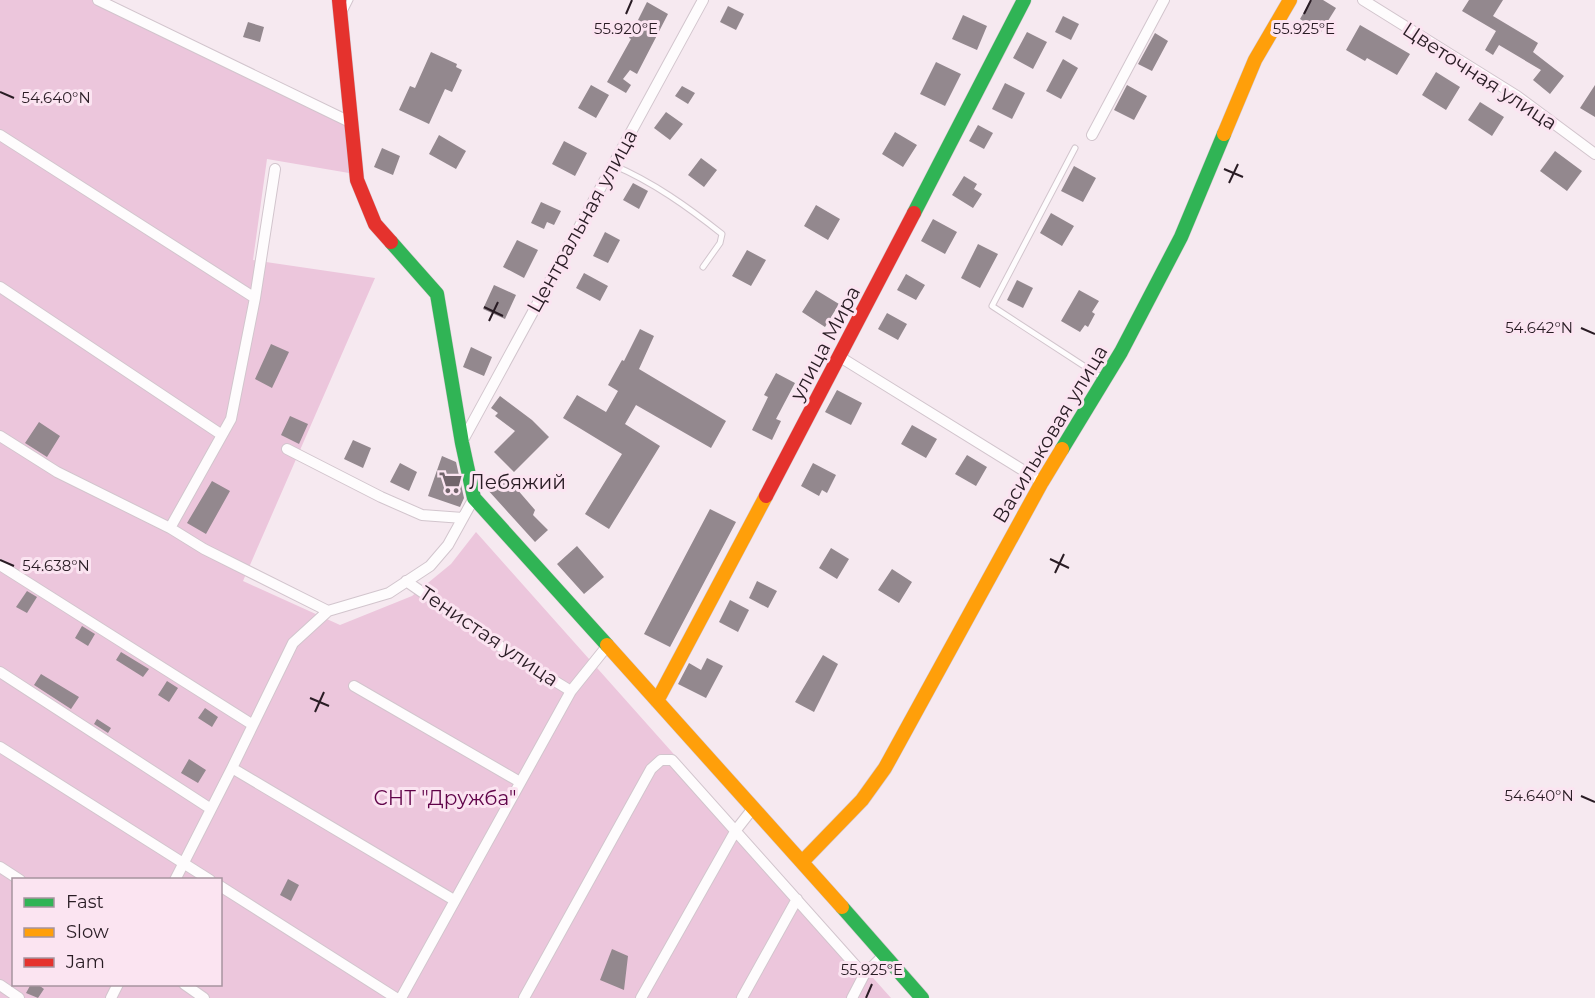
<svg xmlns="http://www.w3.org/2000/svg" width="1595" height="998" font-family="Montserrat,sans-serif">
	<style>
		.green { fill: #ecc6dc; fill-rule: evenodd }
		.building { fill: #93888e }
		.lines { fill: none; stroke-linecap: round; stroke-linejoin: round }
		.lane-casing { stroke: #d2c5cd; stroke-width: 7 }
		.street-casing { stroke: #d2c5cd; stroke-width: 12 }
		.fast-casing { stroke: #d2c5cd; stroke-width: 15 }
		.slow-casing { stroke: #d2c5cd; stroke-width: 15 }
		.jam-casing { stroke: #d2c5cd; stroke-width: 15 }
		.lane { stroke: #fefcfd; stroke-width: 5 }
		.street { stroke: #fefcfd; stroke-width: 10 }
		.fast { stroke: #30b455; stroke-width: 14 }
		.slow { stroke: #ff9f0a; stroke-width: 14 }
		.jam { stroke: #e5322d; stroke-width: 14 }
		.ticks { fill: none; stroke: #291c24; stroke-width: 2 }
		.labels { text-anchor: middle; stroke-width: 6; stroke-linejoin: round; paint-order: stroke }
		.street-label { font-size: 20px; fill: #291c24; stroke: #fbe4f1 }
		.poi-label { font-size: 20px; fill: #291c24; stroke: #fbe4f1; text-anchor: start }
		.park-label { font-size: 20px; fill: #600349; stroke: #fbe4f1 }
		.ticks-label { font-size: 15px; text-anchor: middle; fill: #291c24; stroke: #fbe4f1; stroke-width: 6; stroke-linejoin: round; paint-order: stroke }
	</style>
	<rect width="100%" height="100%" fill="#f6e9f0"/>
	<path class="green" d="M0 0H95L346 120 349 173 267 159 253 260 375 278 243 581 340 625 412 596 451 564 476 532 891 998H0ZM14 880H220V984H14Z"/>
	<path class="building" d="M1311 0H1323L1336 8 1321 32 1300 19Z
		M1469 0H1503L1493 16 1538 43 1533 52 1564 76 1550 94 1533 80 1541 70 1499 45 1493 55 1485 50 1496 31 1462 11Z
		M647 2 668 14 637 74 630 70 623 79 631 85 626 93 607 82 631 39 629 38Z
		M728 6 744 14 736 30 720 22Z
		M963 15 987 26 977 50 952 39Z
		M1063 16 1079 24 1071 40 1055 32Z
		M248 22 264 27 260 42 243 37Z
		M1360 25 1410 54 1397 75 1367 58 1365 61 1346 50Z
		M1027 32 1047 42 1033 69 1013 58Z
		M1155 33 1168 41 1152 71 1138 64Z
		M431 52 457 64 456 67 462 70 452 92 445 89 429 124 399 110 410 86 415 88Z
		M1063 59 1078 68 1061 99 1046 91Z
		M936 62 961 74 945 106 920 94Z
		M1436 72 1460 87 1446 110 1422 95Z
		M1005 83 1025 93 1012 119 992 109Z
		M591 85 609 95 596 118 578 108Z
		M1127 85 1147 96 1134 120 1114 110Z
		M1595 85V117L1580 108Z
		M682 86 695 93 688 104 675 96Z
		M1480 102 1504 117 1492 136 1468 120Z
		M666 112 683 124 670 140 654 128Z
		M978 125 993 133 984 149 969 141Z
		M895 132 917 145 903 167 882 154Z
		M439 135 466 151 456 169 429 154Z
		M564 141 587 153 575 176 552 164Z
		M382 148 400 156 393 175 374 167Z
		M1555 151 1582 171 1567 191 1540 171Z
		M701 158 717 170 704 187 688 175Z
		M1074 166 1096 178 1083 202 1061 191Z
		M964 176 977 184 974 189 982 194 973 208 952 195Z
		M633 183 648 191 639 209 623 200Z
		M541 202 561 211 554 225 547 222 544 229 531 223Z
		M816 205 840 219 828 240 804 226Z
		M1051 213 1074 226 1062 246 1040 233Z
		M933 219 957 232 945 254 921 241Z
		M605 232 620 240 608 263 593 256Z
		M517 240 538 250 524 278 503 267Z
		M978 244 998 254 980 288 961 278Z
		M747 250 766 260 751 286 732 276Z
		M584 273 608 286 600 301 576 288Z
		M906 274 925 285 916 300 897 290Z
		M1017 280 1033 288 1023 308 1007 300Z
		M494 285 516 295 505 319 483 309Z
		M816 290 839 304 825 327 802 312Z
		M1079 290 1099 301 1092 312 1095 314 1088 327 1085 325 1080 332 1061 321Z
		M887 313 907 324 898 340 878 329Z
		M640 329 654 336 639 369 726 421 711 448 636 405 625 424 660 446 609 529 585 514 622 454 563 418 577 395 606 412 618 391 608 385 622 360 624 361Z
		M271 344 289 352 272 388 255 379Z
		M471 347 492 357 484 376 463 367Z
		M776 373 795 383 776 419 781 421 772 440 752 430 768 397 764 395Z
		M837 390 862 403 851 425 825 412Z
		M500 396 532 420 549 437 514 472 494 452 515 431 495 416 498 413 491 408Z
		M290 416 308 424 299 444 281 435Z
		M39 422 60 436 47 457 25 443Z
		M912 425 937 439 926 458 901 444Z
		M353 440 371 448 363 468 344 459Z
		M967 455 987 467 976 486 955 474Z
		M442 456 456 462 464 498 460 507 428 496Z
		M400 463 417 472 409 491 390 482Z
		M813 463 836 475 827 493 822 490 819 496 801 486Z
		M504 474 535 510 533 515 548 530 535 542 487 489Z
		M212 481 230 491 206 534 187 523Z
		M710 509 736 522 670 647 644 634Z
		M577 546 604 577 584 594 557 564Z
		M831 548 849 559 837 579 819 568Z
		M892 569 912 582 899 603 878 590Z
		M757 581 777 591 768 608 749 598Z
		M27 591 37 597 27 613 16 607Z
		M730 600 749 610 738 632 719 622Z
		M82 626 95 634 88 646 75 638Z
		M121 652 149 669 143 677 116 660Z
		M823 655 838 664 814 712 795 702Z
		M707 658 723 666 706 698 678 684 689 663 701 670Z
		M41 674 79 697 71 709 34 685Z
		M167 681 178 688 169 702 158 695Z
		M205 708 218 717 212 727 198 718Z
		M97 719 111 728 108 733 94 724Z
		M189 759 206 770 198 783 181 773Z
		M288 879 299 885 291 901 280 895Z
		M612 949 628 956 624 990 600 980Z
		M31 984H37L44 989 38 998 26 993Z"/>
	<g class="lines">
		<defs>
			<path id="lane" d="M344 12 350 0
				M1075 148 992 306 1104 379
				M613 165C653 182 688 207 722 234L720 243 703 267"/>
			<path id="street" d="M98 0 352 123
				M1363 0 1517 96 1595 154
				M0 135 255 298
				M1092 135 1164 0
				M0 287 222 435
				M840 357 1042 482
				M0 436 57 472 170 528 204 549 328 611 389 593 430 566 448 545 474 498
				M462 442 703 0
				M287 449 381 497 422 515 463 518
				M170 528 231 419 255 298 275 169
				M0 565 253 725
				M406 581 517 658 571 691
				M0 672 211 809
				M354 686 520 782
				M0 747 210 880
				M232 768 454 900
				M0 867 20 880
				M175 880 232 768 293 643 328 611
				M220 886 396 998
				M864 975 884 955
				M184 984 204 998
				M0 985 19 998
				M111 998 118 984
				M401 998 571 691 608 645
				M524 998 651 769 661 760H672L864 975 852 998
				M641 998 736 830 754 807
				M742 998 797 899"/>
			<path id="fast" d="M914 213 1024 0
				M391 242 437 294 462 443 474 498 607 645
				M1062 449 1121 352 1181 237 1224 134
				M842 907 922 998"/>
			<path id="slow" d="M1224 134 1255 60 1290 0
				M607 645 842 907
				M657 701 766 496
				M802 862 862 800 885 768 1042 482 1062 449"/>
			<path id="jam" d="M339 0 357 180 375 224 391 242
				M766 496 914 213"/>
		</defs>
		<use href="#lane" class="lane-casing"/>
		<use href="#street" class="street-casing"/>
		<use href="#fast" class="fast-casing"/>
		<use href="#slow" class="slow-casing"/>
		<use href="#jam" class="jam-casing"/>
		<use href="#lane" class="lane"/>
		<use href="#street" class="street"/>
		<use href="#fast" class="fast"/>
		<use href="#slow" class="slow"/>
		<use href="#jam" class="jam"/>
	</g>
	<path class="ticks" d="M626 14 632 0M1304 14 1311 0M0 92 14 98M1224 169 1243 177M1229 183 1238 164M484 307 503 316M489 321 498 302M1581 328 1595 334M1050 559 1069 568M0 560 14 566M1055 573 1064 554M310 698 329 706M315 712 324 692M1581 796 1595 802M866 998 872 984"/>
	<defs>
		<symbol id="supermarket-bare" viewBox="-9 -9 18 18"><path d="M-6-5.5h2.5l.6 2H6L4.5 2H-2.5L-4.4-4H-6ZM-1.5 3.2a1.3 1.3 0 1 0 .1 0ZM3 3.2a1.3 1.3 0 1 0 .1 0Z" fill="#71646b" stroke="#fbe4f1" stroke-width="2.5" paint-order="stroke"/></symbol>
	</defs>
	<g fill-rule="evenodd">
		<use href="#supermarket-bare" x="434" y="466" width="33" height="33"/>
	</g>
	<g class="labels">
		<g class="street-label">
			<text transform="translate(1480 76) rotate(33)" y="7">Цветочная улица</text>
			<text transform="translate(582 221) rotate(-61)" y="7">Центральная улица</text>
			<text transform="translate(825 343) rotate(-62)" y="7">улица Мира</text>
			<text transform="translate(1050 434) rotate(-59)" y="7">Васильковая улица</text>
			<text transform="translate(489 636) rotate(34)" y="7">Тенистая улица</text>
		</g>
		<g class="poi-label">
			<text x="469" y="489">Лебяжий</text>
		</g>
		<g class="park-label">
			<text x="445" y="805">СНТ "Дружба"</text>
		</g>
	</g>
	<g class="ticks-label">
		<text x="626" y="34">55.920°E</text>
		<text x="1304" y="34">55.925°E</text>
		<text x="56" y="103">54.640°N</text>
		<text x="1539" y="333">54.642°N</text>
		<text x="56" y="571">54.638°N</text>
		<text x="1539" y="801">54.640°N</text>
		<text x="872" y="975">55.925°E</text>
	</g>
	<rect x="12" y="878" width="210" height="108" fill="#fbe4f1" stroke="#a7949f" stroke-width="1.5"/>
	<rect x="24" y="898" width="30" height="9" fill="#30b455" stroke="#a7949f" stroke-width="1.5"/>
	<text x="66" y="908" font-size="18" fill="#291c24">Fast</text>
	<rect x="24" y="928" width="30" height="9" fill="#ff9f0a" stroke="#a7949f" stroke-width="1.5"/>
	<text x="66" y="938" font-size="18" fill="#291c24">Slow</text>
	<rect x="24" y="958" width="30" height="9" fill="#e5322d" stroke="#a7949f" stroke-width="1.5"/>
	<text x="66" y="968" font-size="18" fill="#291c24">Jam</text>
</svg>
